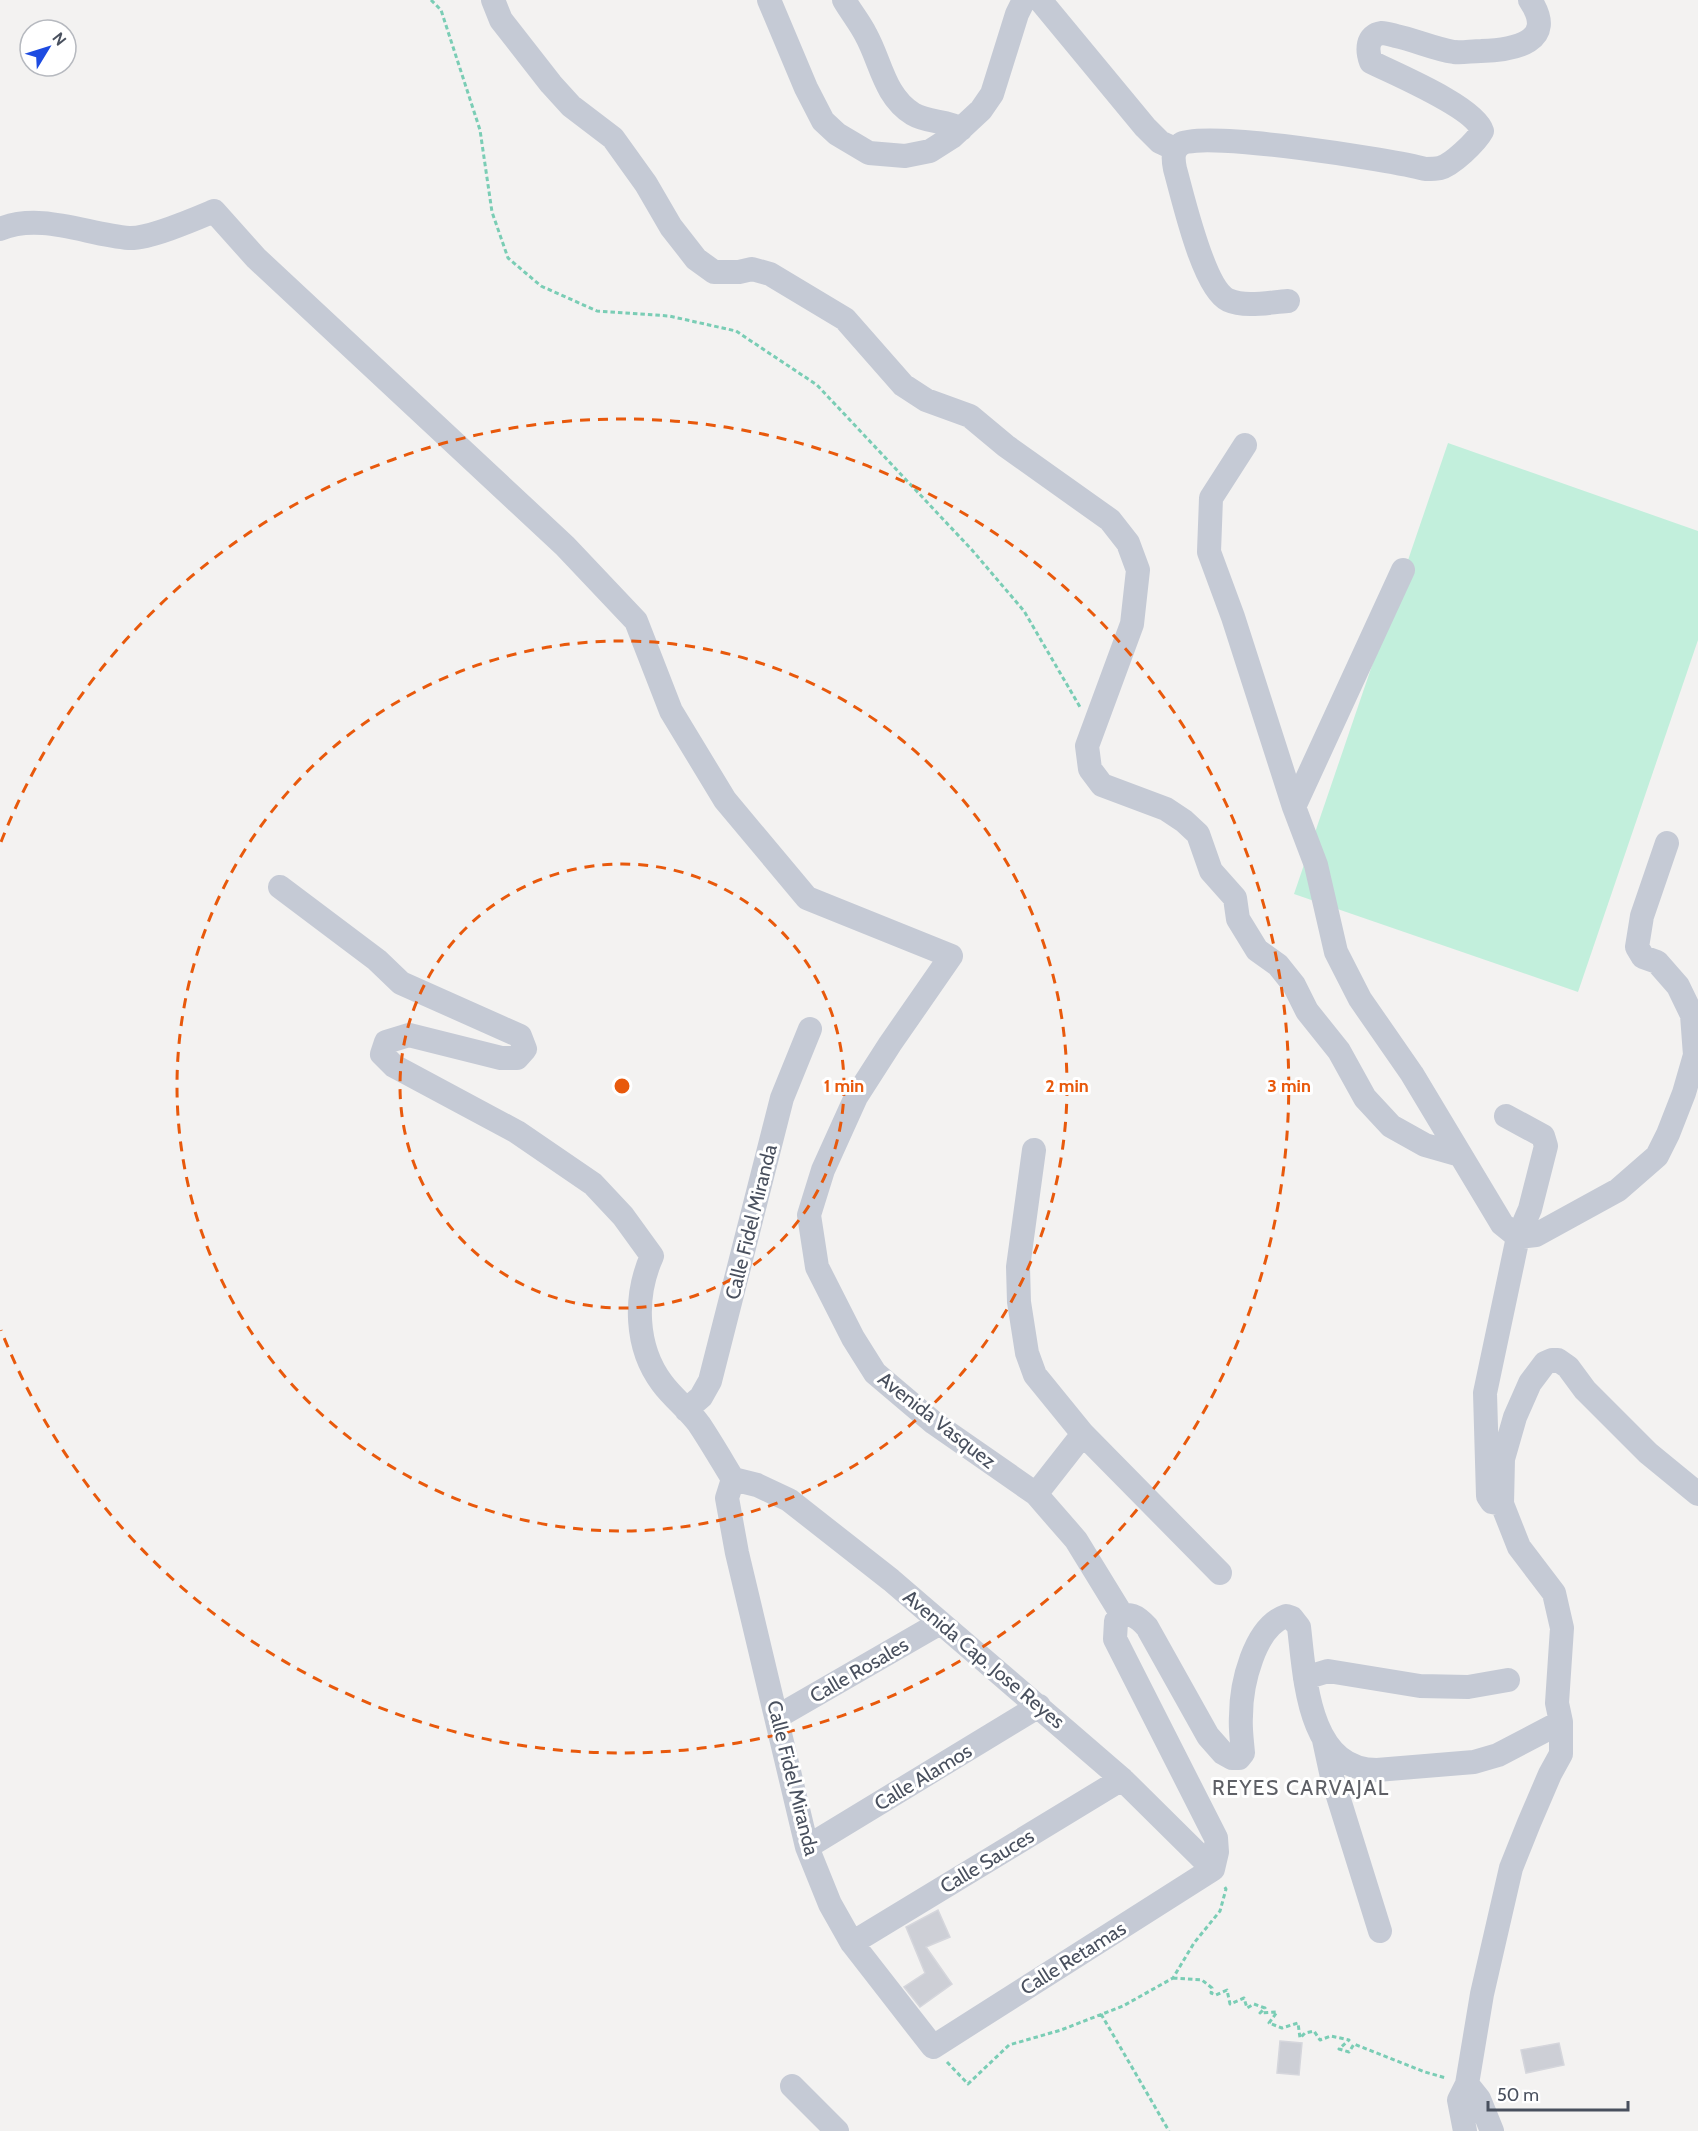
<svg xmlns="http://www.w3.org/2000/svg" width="1698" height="2131" font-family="Cabin,sans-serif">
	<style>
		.green { fill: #c2efdc }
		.building { fill: #cdcfd6; stroke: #d5d6dc; stroke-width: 1.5 }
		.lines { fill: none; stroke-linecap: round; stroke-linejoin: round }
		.path { stroke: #7acdb5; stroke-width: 3; stroke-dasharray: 4.5 3; stroke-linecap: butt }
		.minor { stroke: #c5cad5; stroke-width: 24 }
		.ring { fill: none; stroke: #e8590c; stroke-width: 3; stroke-dasharray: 10 8 }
		.labels { text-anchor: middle; stroke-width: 6; stroke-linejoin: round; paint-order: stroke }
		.street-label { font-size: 20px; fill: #49505e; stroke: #fff }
		.neighbourhood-label { font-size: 21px; letter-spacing: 1.5px; fill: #5e6066; stroke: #fff }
		.centre { fill: #e8590c; stroke: #fff; stroke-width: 3 }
		.ring-label { font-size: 18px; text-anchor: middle; font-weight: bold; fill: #e8590c; stroke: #fff; stroke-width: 6; stroke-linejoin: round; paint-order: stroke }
	</style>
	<rect width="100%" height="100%" fill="#f3f2f1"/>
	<path class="green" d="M1448 443 1698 531V640L1578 992 1294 894Z"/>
	<path class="building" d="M938 1910 950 1937 926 1947 952 1984 920 2007 904 1987 925 1973 906 1927Z
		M1280 2041 1302 2043 1299 2075 1277 2073Z
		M1559 2043 1564 2065 1526 2073 1521 2050Z"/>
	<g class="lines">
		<path class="path" d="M431 0 441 10 480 130 492 212 508 258 541 286 597 311 669 316 736 331 817 385 972 550 1024 611 1080 707
			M1173 1978 1202 1980 1212 1988 1211 1993 1216 1995 1227 1990 1230 2004 1244 1998 1247 2008 1254 2004 1265 2008 1260 2013 1277 2012 1269 2023 1282 2028 1298 2023 1300 2038 1305 2033 1314 2031 1320 2040 1331 2036 1349 2040 1339 2049 1349 2052 1354 2044 1425 2072 1446 2078
			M1101 2014 1169 2131
			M947 2062 968 2084 1009 2045 1061 2030 1123 2006 1173 1978 1194 1943 1220 1911 1226 1889 1224 1886"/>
		<path class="minor" d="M493 0 501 20 551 84 571 106 613 138 646 184 671 227 696 259 714 272H739L752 269 770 274 845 319 903 385 926 400 970 416 1006 446 1110 520 1128 543 1138 570 1132 624 1087 746 1090 769 1102 785 1166 809 1184 821 1198 834 1211 871 1235 898 1238 919 1257 950 1278 965 1294 985 1307 1011 1339 1051 1365 1098 1391 1126 1425 1145 1460 1155
			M769 0 806 88 823 121 837 134 869 153 905 156 930 151 952 137 981 110 992 94 1017 14 1024 0
			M844 0C851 12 860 23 866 35 881 62 884 96 913 114 928 123 947 120 961 129
			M1040 0 1145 127 1160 142 1175 149
			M0 229C41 212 88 235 129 238 149 239 195 219 214 211L256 258 565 546 636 621 671 711 725 800 807 898 951 956 890 1044 856 1097 823 1170 809 1215 817 1267 853 1338 875 1373 934 1423 1036 1494 1076 1540 1122 1615
			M1288 301C1270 302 1246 308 1228 300 1203 288 1183 197 1175 169 1173 159 1172 150 1181 144 1201 130 1394 160 1425 169 1430 169 1436 169 1440 168 1452 165 1476 142 1482 131 1475 107 1395 74 1371 62 1367 51 1366 35 1382 33 1386 33 1392 35 1396 36 1415 40 1434 49 1454 52 1462 53 1472 51 1481 51 1514 50 1558 42 1530 0
			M1245 445 1211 498 1209 552 1233 617 1294 807 1316 865 1336 952 1360 999 1412 1074 1502 1224 1518 1237 1485 1393 1488 1496 1492 1502 1502 1504
			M1294 807 1403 570
			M280 887 377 960 401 983 520 1036 525 1049 517 1058H501L409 1035 386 1042 382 1054 394 1066 517 1132 593 1184 623 1216 652 1256C634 1296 635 1347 662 1383 673 1398 688 1409 699 1424 711 1442 722 1461 733 1479
			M1506 1116 1543 1136 1546 1146 1530 1209 1518 1237 1536 1235 1618 1190 1657 1156 1668 1134 1684 1093 1695 1055 1692 1015 1678 986 1657 962 1643 957 1637 947 1642 916 1667 843
			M1034 1150 1018 1267 1019 1302 1027 1353 1035 1375 1083 1434 1220 1573
			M686 1410 701 1397 710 1381 782 1098 810 1029
			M733 1479 727 1498 737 1553 807 1847 830 1904 852 1943 933 2047 1213 1869
			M733 1479 757 1485 789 1500 891 1580 1122 1779 1213 1869
			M1036 1494 1083 1434
			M1305 1678 1328 1671 1420 1686 1468 1687 1508 1680
			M777 1717 940 1623
			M1324 1740 1332 1777 1380 1931
			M807 1847 1039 1706
			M1213 1869 1217 1852 1216 1838 1115 1639 1116 1621C1128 1609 1138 1617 1147 1627L1208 1736 1223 1753 1232 1758H1239L1243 1753C1242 1741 1240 1728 1241 1716 1241 1685 1254 1627 1286 1616L1292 1618 1299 1627C1305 1678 1308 1770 1377 1770L1474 1762 1498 1755 1561 1722
			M852 1943 1122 1779
			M1467 2084 1479 2099 1492 2131
			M792 2086 837 2131
			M1465 2131 1459 2100 1467 2084 1482 1994 1511 1868 1529 1823 1550 1774 1561 1754V1722L1557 1703 1562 1628 1554 1593 1519 1547 1502 1504 1503 1459 1515 1417 1530 1383 1545 1363 1552 1360H1558L1568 1367 1585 1390 1648 1453 1698 1494"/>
	</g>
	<g class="ring">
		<circle cx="622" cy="1086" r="222"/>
		<circle cx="622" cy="1086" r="445"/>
		<path d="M1 842A667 667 0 1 1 1 1330"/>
	</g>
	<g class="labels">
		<g class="street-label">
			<text transform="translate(751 1222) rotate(-76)" y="7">Calle Fidel Miranda</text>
			<text transform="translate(937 1420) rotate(38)" y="7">Avenida Vasquez</text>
			<text transform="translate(984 1659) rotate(40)" y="7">Avenida Cap. Jose Reyes</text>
			<text transform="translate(859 1670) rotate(-30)" y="7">Calle Rosales</text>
			<text transform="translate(923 1777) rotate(-31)" y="7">Calle Alamos</text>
			<text transform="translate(793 1778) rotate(76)" y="7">Calle Fidel Miranda</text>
			<text transform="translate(987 1861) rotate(-31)" y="7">Calle Sauces</text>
			<text transform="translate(1073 1958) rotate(-32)" y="7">Calle Retamas</text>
		</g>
		<g class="neighbourhood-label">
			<text x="1301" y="1795">REYES CARVAJAL</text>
		</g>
	</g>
	<circle cx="622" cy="1086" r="9" class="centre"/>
	<g class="ring-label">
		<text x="844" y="1092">1 min</text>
		<text x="1067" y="1092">2 min</text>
		<text x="1289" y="1092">3 min</text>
	</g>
	<g transform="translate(48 48) rotate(52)"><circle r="28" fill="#ffffff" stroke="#b6b9bf" stroke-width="1.5"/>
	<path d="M0-4.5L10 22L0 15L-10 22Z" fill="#1d4be1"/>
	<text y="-9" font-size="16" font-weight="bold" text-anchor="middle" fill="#49505e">N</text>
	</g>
	<path d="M1488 2101v9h140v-9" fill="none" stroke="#49505e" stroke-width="3"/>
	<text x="1497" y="2101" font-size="18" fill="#49505e" stroke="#ffffff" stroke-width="4.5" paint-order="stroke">50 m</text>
</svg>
